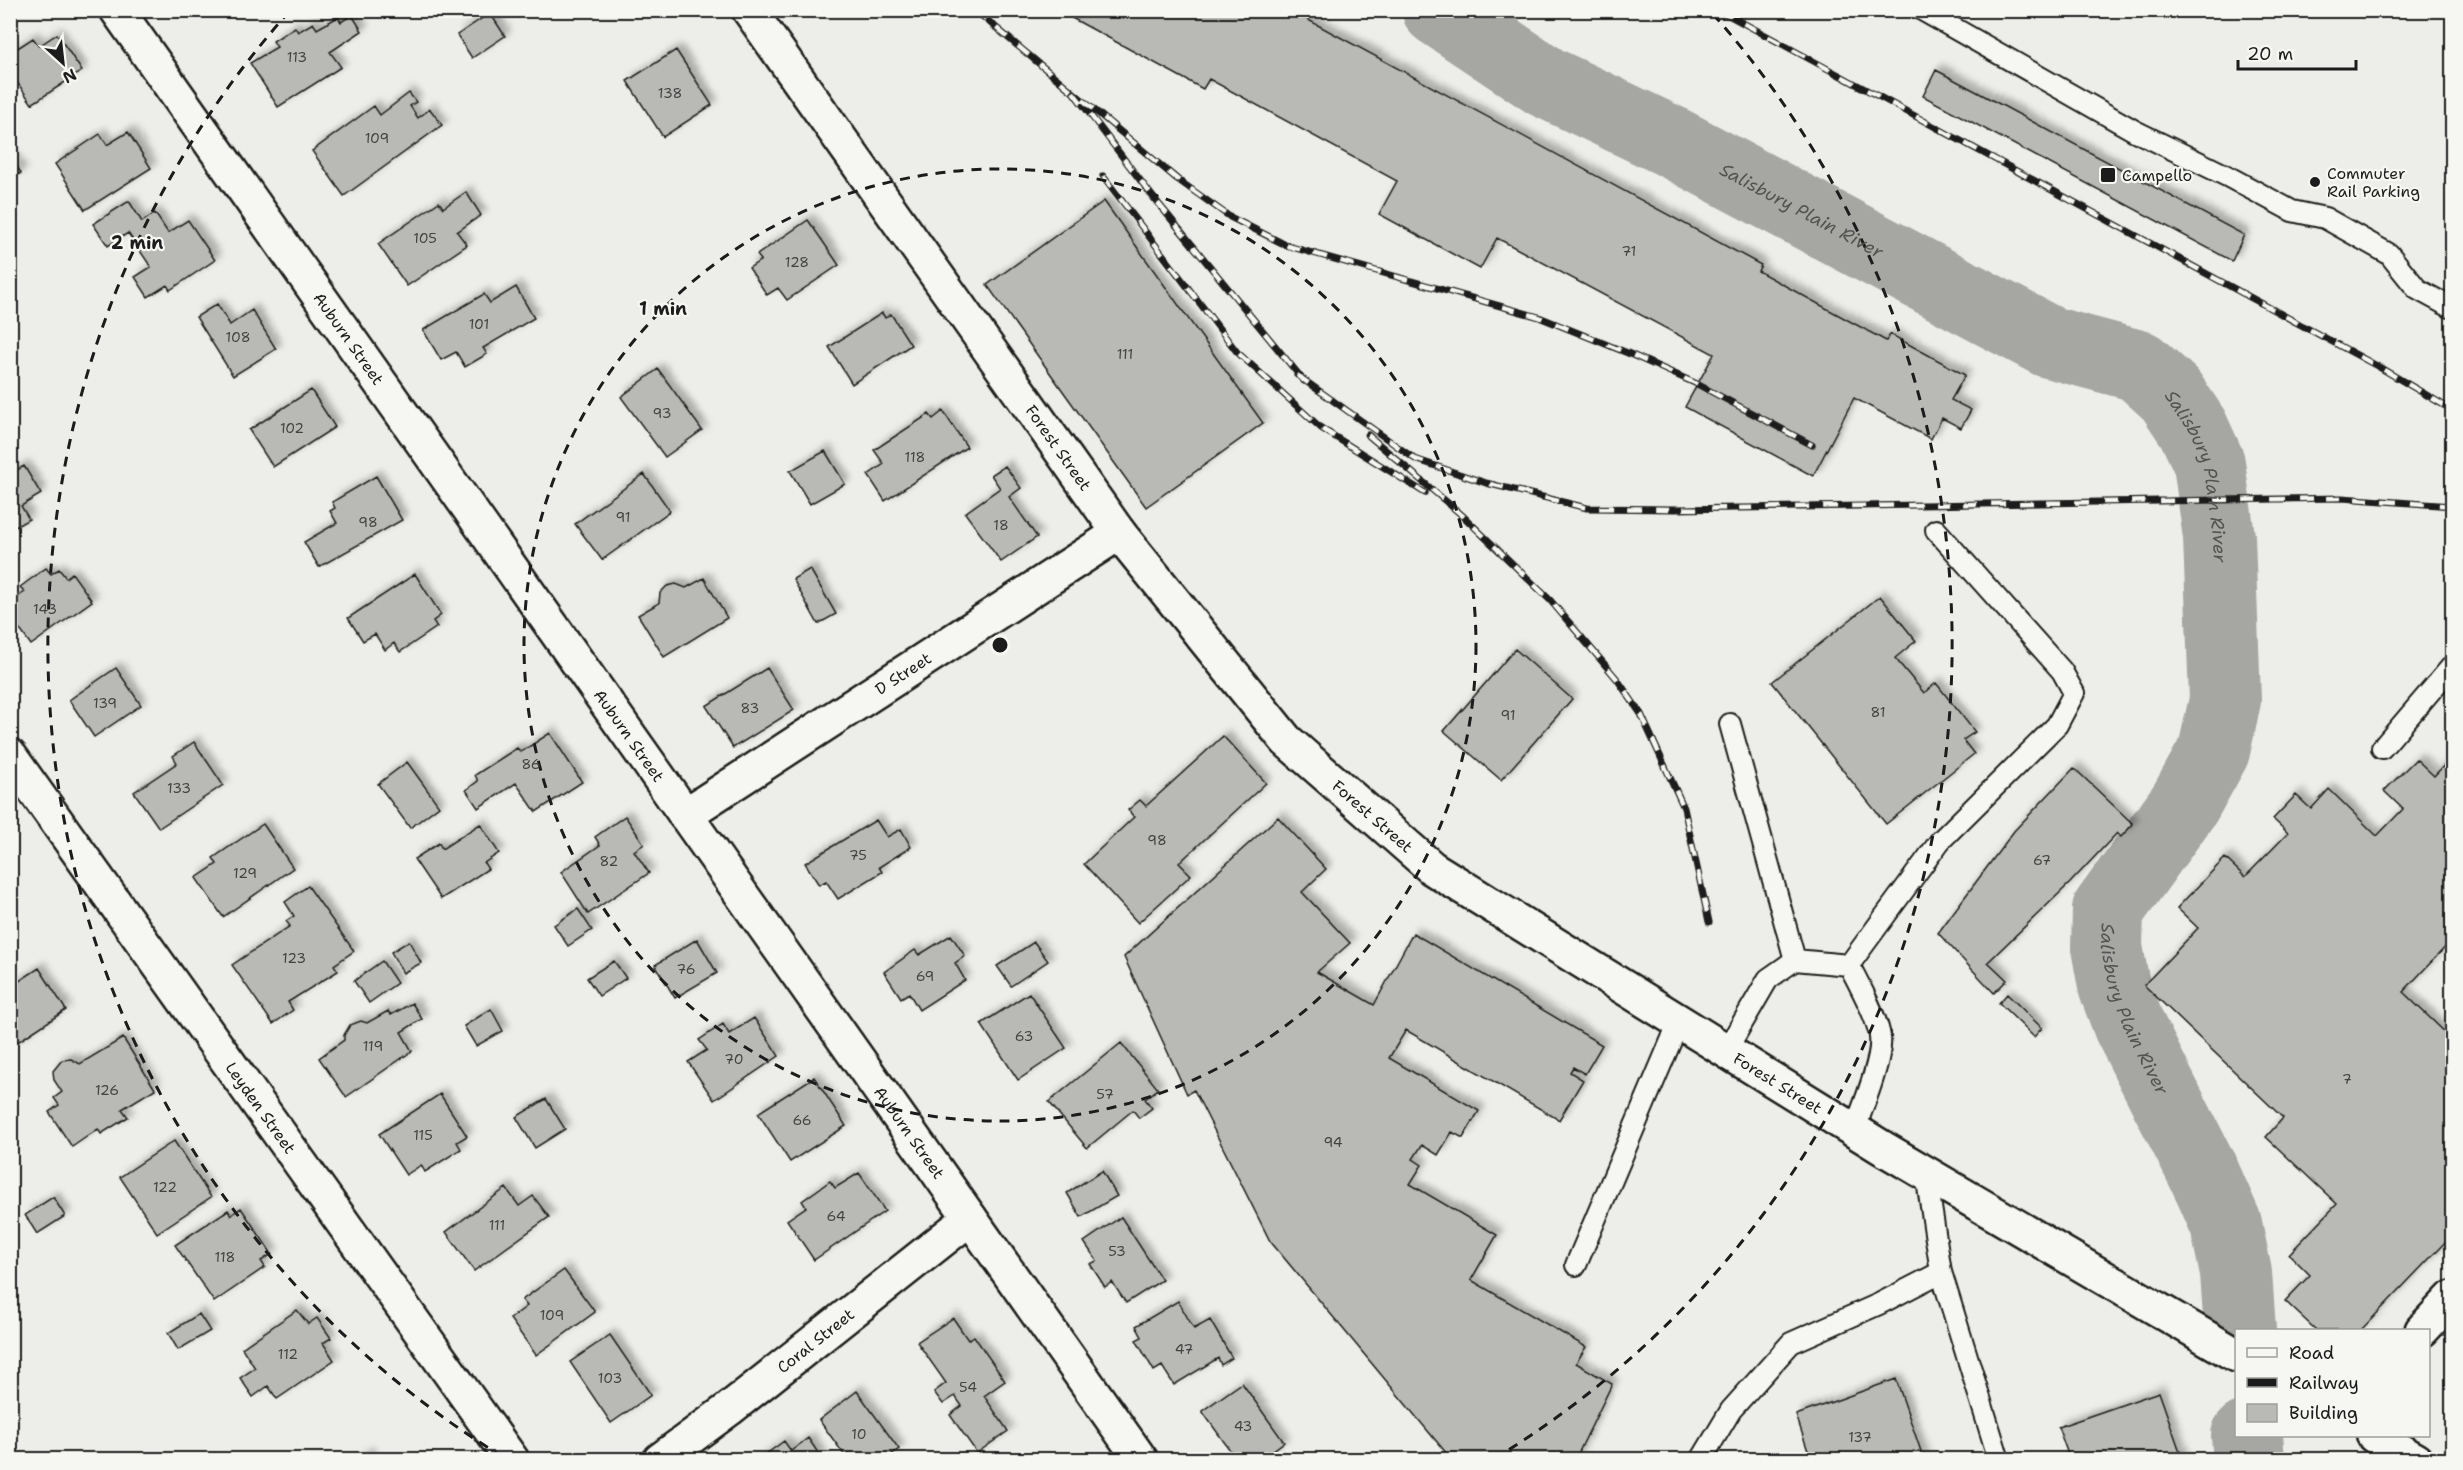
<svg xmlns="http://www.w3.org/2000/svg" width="2463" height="1470" font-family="'Shantell Sans',sans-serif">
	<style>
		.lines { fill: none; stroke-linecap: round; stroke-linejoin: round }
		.river { stroke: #a6a6a3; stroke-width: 72 }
		.building { fill: #b9b9b6; stroke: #1c1c1c; stroke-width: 1.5; filter: url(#shadow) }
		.lane-casing { stroke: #1c1c1c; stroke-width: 24 }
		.street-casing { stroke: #1c1c1c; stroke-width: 38 }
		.lane { stroke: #f6f6f2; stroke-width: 20 }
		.street { stroke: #f6f6f2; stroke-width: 33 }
		.rail-casing { stroke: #1c1c1c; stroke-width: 7 }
		.rail { stroke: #f6f6f2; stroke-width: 4.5; stroke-dasharray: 14; stroke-linecap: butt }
		.ring { fill: none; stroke: #1c1c1c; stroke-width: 3; stroke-dasharray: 10 8 }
		.poi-dot { fill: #1c1c1c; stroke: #f6f6f2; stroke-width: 2 }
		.labels { text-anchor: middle; stroke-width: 4.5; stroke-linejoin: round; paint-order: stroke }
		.number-label { font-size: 14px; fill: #434342 }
		.poi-label { font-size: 16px; fill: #1c1c1c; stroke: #f6f6f2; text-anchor: start }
		.street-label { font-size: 16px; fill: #1c1c1c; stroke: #f6f6f2 }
		.water-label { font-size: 18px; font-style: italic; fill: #535352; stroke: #f6f6f2 }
		.centre { fill: #1c1c1c; stroke: #f6f6f2; stroke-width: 3 }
		.ring-label { font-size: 18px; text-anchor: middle; font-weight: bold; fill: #1c1c1c; stroke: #f6f6f2; stroke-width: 4.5; stroke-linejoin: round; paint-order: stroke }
	</style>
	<defs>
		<filter id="shadow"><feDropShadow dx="5.5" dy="-5.5" stdDeviation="3" flood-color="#0004"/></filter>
	</defs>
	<rect width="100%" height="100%" fill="#edede9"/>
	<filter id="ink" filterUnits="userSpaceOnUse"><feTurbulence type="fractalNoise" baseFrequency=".0167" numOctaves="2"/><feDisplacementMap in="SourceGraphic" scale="12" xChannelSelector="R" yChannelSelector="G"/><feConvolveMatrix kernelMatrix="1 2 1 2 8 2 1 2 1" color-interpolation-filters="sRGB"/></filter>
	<g filter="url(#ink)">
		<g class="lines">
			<g class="river">
				<path id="s1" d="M1438 10 1546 82 1670 141 2049 342 2139 366 2171 395 2193 428 2209 463 2219 537 2225 700 2214 751 2185 803 2108 910 2107 947 2114 986 2129 1026 2204 1174 2226 1224 2236 1273 2240 1330"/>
				<path d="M2247 1436 2249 1460"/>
			</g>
		</g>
		<path class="building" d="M590 10H602L594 16Z
			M1057 10H1290L1761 265 1758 271 1886 341 1890 334 1965 375 1951 400 1971 410 1961 428 1942 418 1931 439 1854 398 1813 476 1685 407 1714 354 1497 238 1480 269 1379 214 1397 181 1209 79 1203 89Z
			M490 13 505 36 472 58 457 35Z
			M352 15 362 31 330 52 341 67 278 107 250 63 277 47 273 41 295 27 298 32 313 23 317 29 338 17 341 22Z
			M57 34 82 71 32 104 10 72V53L33 38 39 46Z
			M676 50 712 105 663 137 627 81Z
			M1936 70 2244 235 2232 261 1923 96Z
			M409 93 416 102 410 106 418 118 430 109 442 125 344 196 312 151 374 106 380 115Z
			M128 132 151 168 85 210 55 164 100 134 107 145Z
			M10 155 21 173 10 180Z
			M466 192 481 215 457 232 467 245 407 286 378 244 439 202 443 208Z
			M129 201 142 222 155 213 168 233 188 220 215 260 170 290 167 285 148 297 135 277 151 267 128 233 108 246 93 224Z
			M1104 201 1263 423 1146 507 987 285Z
			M808 220 839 265 787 300 778 288 767 295 749 268 761 260 757 255Z
			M516 287 534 318 483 348 487 354 465 367 456 352 441 360 423 330 484 294 490 303Z
			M217 304 230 325 252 310 276 349 233 376 196 317Z
			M882 313 885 318 891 314 911 345 852 384 829 347Z
			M658 369 702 430 665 457 621 397Z
			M311 390 335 427 273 467 249 430Z
			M943 411 967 447 885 501 868 475 884 464 874 450 929 414 933 419Z
			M825 451 845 484 810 504 790 471Z
			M24 466 41 494 21 506 29 519 10 530V474Z
			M1005 466 1021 488 1009 497 1037 537 1001 562 965 513 1000 488 991 475Z
			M644 474 670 511 602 560 575 524Z
			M376 476 402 520 319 567 304 542 337 523 330 511 335 508 332 502Z
			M46 568 51 574 59 569 66 578 72 573 92 601 31 645 10 616V602L25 592 20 587Z
			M810 569 836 614 818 624 793 579Z
			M415 574 441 615 433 621 437 627 400 652 394 643 385 650 375 634 363 641 348 618Z
			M704 578 727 618 664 657 638 615 659 603 660 593 667 586 676 584 686 588Z
			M1880 596 1916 641 1895 658 1924 693 1936 683 1975 732 1963 740 1974 754 1886 824 1772 682Z
			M1515 649 1572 699 1501 780 1444 731Z
			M116 668 141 705 94 737 69 700Z
			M767 668 794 710 733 748 706 706Z
			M550 733 582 782 536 812 516 783 478 808 466 790 478 781 475 775 517 748 521 752Z
			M1223 736 1266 783 1179 863 1191 875 1138 923 1084 864 1134 817 1128 810 1140 800 1146 806Z
			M194 742 223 785 159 828 134 792 177 763 173 756Z
			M2452 757V940L2403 992 2452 1039V1235L2361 1330H2316L2285 1301 2310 1275 2289 1254 2337 1204 2266 1137 2283 1118 2144 985 2198 928 2177 908 2225 858 2245 877 2288 833 2273 819 2296 795 2311 809 2329 789 2377 836 2403 809 2384 791 2416 759 2434 776Z
			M407 762 439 806 410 828 378 784Z
			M2074 768 2133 824 2121 837 2117 833 2070 883 1988 962 2007 980 1994 993 1938 933 2014 831Z
			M625 816 644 844 634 851 649 873 588 914 561 872 600 845 595 837Z
			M1278 817 1326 869 1302 892 1350 943 1317 972 1374 1005 1413 933 1602 1045 1585 1074 1573 1067 1570 1072 1583 1080 1559 1120 1406 1030 1389 1058 1479 1111 1463 1138 1452 1132 1438 1155 1422 1145 1413 1159 1422 1165 1410 1184 1497 1235 1471 1280 1586 1347 1576 1363 1612 1384 1575 1460H1452L1270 1241 1194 1090 1187 1094 1124 957Z
			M876 820 887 837 901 829 911 847 879 867 882 872 838 899 826 881 819 885 805 863Z
			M263 824 293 868 223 917 196 878 217 864 213 858Z
			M480 824 499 853 484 863 488 869 441 899 414 859 439 843 442 849Z
			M308 886 354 951 334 965 338 971 288 1002 293 1010 273 1024 232 965 290 926 286 921 294 916 285 902Z
			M578 909 592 930 568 946 554 925Z
			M951 935 965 956 955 963 965 980 919 1010 909 993 901 998 884 972 915 950 919 955Z
			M697 939 717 973 675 998 655 965Z
			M409 941 421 963 403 973 391 952Z
			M1034 942 1048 961 1011 986 997 966Z
			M382 961 397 983 369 1003 354 981Z
			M614 961 626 978 599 996 587 978Z
			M39 968 66 1010 10 1047V987Z
			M1029 993 1066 1048 1018 1080 981 1024Z
			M2007 994 2042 1028 2034 1037 1999 1003Z
			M412 1003 422 1019 401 1032 412 1051 346 1097 319 1058 344 1040V1035L350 1025 361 1021 367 1023 388 1011 391 1015Z
			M491 1009 503 1031 476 1046 464 1026Z
			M754 1018 779 1056 714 1100 688 1062 707 1050 699 1040 723 1024 729 1034Z
			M123 1038 155 1089 122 1109 128 1117 101 1134 98 1129 72 1147 49 1112 59 1105 54 1098 62 1092 54 1080 53 1071 62 1060 71 1059 80 1064Z
			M1121 1043 1158 1089 1145 1099 1152 1108 1139 1118 1133 1110 1087 1148 1049 1102Z
			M814 1077 846 1126 790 1162 758 1113Z
			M440 1094 467 1136 457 1142 461 1149 425 1172 421 1165 406 1175 379 1134Z
			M546 1099 565 1129 535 1148 516 1117Z
			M174 1141 211 1197 157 1233 120 1177Z
			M1102 1171 1117 1196 1081 1217 1067 1193Z
			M859 1173 885 1211 814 1260 787 1220 806 1207 802 1201 830 1181 835 1188Z
			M506 1188 519 1206 533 1196 549 1217 474 1271 446 1232Z
			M53 1197 65 1216 37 1234 25 1215Z
			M241 1208 272 1254 261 1261 265 1267 214 1302 175 1245 228 1210 231 1215Z
			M1121 1217 1162 1280 1126 1303 1112 1282 1105 1287 1090 1264 1097 1261 1084 1242Z
			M564 1270 595 1312 536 1355 510 1319 527 1306 522 1300Z
			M1178 1301 1194 1329 1210 1320 1232 1358 1221 1365 1218 1358 1174 1385 1162 1366 1154 1371 1136 1340 1142 1337 1136 1326Z
			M297 1310 308 1324 317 1318 331 1338 323 1343 334 1360 277 1399 268 1386 253 1397 240 1378 255 1368 242 1348Z
			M199 1314 210 1331 178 1350 168 1333Z
			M953 1318 968 1340 974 1336 1005 1381 984 1396 1008 1431 977 1453 950 1415 962 1406 955 1396 943 1404 934 1392 946 1383 917 1342Z
			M610 1335 651 1395 611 1423 570 1362Z
			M1896 1379 1924 1460H1811L1796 1415Z
			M1242 1383 1284 1442 1260 1460H1237L1202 1411Z
			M857 1391 899 1449 884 1460H848L819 1420Z
			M2159 1392 2183 1460H2070L2058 1427Z
			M808 1438 823 1460H758L784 1441 791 1451Z
			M367 1453 372 1460H358Z"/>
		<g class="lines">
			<defs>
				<path id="lane" d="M1922 10 2135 131 2227 176 2292 211 2325 218 2389 254 2417 289 2452 308
					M1730 724 1795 960
					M2382 748 2452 666
					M1849 965 1940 841 2057 725 2074 693 2062 671 1936 530
					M1726 1051 1768 979 1795 960 1849 965C1858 982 1878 1019 1880 1037 1883 1059 1862 1109 1854 1131
					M1926 1174 1941 1272 1999 1460
					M1576 1265 1679 1022
					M1701 1460 1731 1410 1791 1343 1879 1304 1941 1272"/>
				<g id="street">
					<path id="s2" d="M117 10 1141 1460"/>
					<path id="s3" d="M749 10 1119 533 1286 740 1432 868 1881 1147 2236 1355"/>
					<path id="s4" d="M10 756 512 1460"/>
					<path id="s5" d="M685 815 1119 533"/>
					<path d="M2422 1330 2452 1298"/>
					<path d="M2374 1436 2416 1460"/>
					<path id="s6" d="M660 1460 729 1409 970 1218"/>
				</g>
			</defs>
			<use href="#lane" class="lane-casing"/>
			<use href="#street" class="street-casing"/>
			<use href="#lane" class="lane"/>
			<use href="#street" class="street"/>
			<defs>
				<path id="rail" d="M975 10 1177 179 1230 217 1288 246 1539 317 1630 354 1697 384 1812 445
					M1719 10 2379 367 2452 410
					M1073 92 1153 197 1304 381
					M1103 176 1237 352 1321 428 1425 493
					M1297 375 1415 459 1486 483 1587 508 1675 509 2342 498 2452 506
					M1368 435 1463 516 1550 600 1617 679 1641 714 1684 808 1709 922"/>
			</defs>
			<use href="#rail" class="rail-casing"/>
			<use href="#rail" class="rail"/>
		</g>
	</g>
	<g class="ring">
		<circle cx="1000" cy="645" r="476"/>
		<path d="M503 1457A952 952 0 0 1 287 14M1713 14A952 952 0 0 1 1497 1457"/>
	</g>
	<g class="poi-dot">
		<rect x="2100" y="167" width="16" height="16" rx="3"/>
		<circle cx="2315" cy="182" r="6"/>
	</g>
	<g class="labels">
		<g class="number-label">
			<text x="297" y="62">113</text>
			<text x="670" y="98">138</text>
			<text x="377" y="143">109</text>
			<text x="425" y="243">105</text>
			<text x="1629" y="256">71</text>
			<text x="797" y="267">128</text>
			<text x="479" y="329">101</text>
			<text x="238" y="342">108</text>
			<text x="1125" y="359">111</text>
			<text x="662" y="418">93</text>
			<text x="292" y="433">102</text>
			<text x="915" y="462">118</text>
			<text x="623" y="522">91</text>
			<text x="368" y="527">98</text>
			<text x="1001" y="530">18</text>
			<text x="45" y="614">143</text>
			<text x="105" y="708">139</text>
			<text x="750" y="713">83</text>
			<text x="1878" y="717">81</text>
			<text x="1508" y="720">91</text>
			<text x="531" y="769">86</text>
			<text x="179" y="793">133</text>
			<text x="1157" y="845">98</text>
			<text x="858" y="860">75</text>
			<text x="2042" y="865">67</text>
			<text x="609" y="866">82</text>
			<text x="245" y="878">129</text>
			<text x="294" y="963">123</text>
			<text x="686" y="974">76</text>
			<text x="925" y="981">69</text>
			<text x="1024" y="1041">63</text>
			<text x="373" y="1051">119</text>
			<text x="734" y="1064">70</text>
			<text x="2347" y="1084">7</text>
			<text x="107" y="1095">126</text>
			<text x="1105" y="1099">57</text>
			<text x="802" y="1125">66</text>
			<text x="423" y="1140">115</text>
			<text x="1333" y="1147">94</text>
			<text x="165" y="1192">122</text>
			<text x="836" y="1221">64</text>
			<text x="497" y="1230">111</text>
			<text x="1117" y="1256">53</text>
			<text x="225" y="1262">118</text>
			<text x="552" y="1320">109</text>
			<text x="1184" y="1354">47</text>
			<text x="288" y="1359">112</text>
			<text x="610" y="1383">103</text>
			<text x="968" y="1392">54</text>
			<text x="1243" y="1431">43</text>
			<text x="859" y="1439">10</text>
			<text x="1860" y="1442">137</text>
		</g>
		<g class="poi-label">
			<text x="2327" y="179">Commuter<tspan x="2327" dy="18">Rail Parking</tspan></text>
			<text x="2122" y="181">Campello</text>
		</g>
		<g class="street-label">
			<text dy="6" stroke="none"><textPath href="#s2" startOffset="402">Auburn Street</textPath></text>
			<text dy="6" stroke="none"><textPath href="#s3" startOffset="536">Forest Street</textPath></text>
			<text dy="6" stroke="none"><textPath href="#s5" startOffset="260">D Street</textPath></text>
			<text dy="6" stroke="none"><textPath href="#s2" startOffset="888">Auburn Street</textPath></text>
			<text dy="6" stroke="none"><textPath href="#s3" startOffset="1022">Forest Street</textPath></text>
			<text dy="6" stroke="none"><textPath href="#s3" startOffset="1508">Forest Street</textPath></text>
			<text dy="6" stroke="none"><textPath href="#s4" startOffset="432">Leyden Street</textPath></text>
			<text dy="6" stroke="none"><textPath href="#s2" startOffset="1374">Auburn Street</textPath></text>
			<text dy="6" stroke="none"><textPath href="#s6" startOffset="196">Coral Street</textPath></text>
		</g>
		<g class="water-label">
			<text dy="6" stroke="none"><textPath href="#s1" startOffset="416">Salisbury Plain River</textPath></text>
			<text dy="6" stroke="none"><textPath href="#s1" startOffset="920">Salisbury Plain River</textPath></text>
			<text dy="6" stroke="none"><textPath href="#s1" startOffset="1496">Salisbury Plain River</textPath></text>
		</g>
	</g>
	<circle cx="1000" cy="645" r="9" class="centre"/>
	<g class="ring-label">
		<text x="137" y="249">2 min</text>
		<text x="663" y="315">1 min</text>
	</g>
	<rect width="2463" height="1470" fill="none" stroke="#f6f6f2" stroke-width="36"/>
	<rect x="18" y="18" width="2427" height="1434" fill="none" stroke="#1c1c1c" stroke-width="2" filter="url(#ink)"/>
	<rect x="2235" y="1329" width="195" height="108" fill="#f6f6f2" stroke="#9f9f9c" stroke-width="1.5"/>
	<rect x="2247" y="1348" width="30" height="9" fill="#f6f6f2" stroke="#9f9f9c" stroke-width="1.5"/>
	<text x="2289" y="1359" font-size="18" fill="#1c1c1c">Road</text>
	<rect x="2247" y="1378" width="30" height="9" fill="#1c1c1c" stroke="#9f9f9c" stroke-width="1.5"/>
	<text x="2289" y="1389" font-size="18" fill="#1c1c1c">Railway</text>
	<rect x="2247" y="1404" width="30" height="18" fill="#b9b9b6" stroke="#9f9f9c" stroke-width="1.5"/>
	<text x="2289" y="1419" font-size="18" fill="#1c1c1c">Building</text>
	<g transform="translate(63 63) rotate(153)" stroke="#f6f6f2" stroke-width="4.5" paint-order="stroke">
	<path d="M0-4.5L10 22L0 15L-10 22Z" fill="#1c1c1c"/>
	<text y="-9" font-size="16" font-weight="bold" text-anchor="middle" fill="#1c1c1c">N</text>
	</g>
	<path d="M2238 60v9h118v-9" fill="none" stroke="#1c1c1c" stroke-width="3"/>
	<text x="2247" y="60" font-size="18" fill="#1c1c1c" stroke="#f6f6f2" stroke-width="4.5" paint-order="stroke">20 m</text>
</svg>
